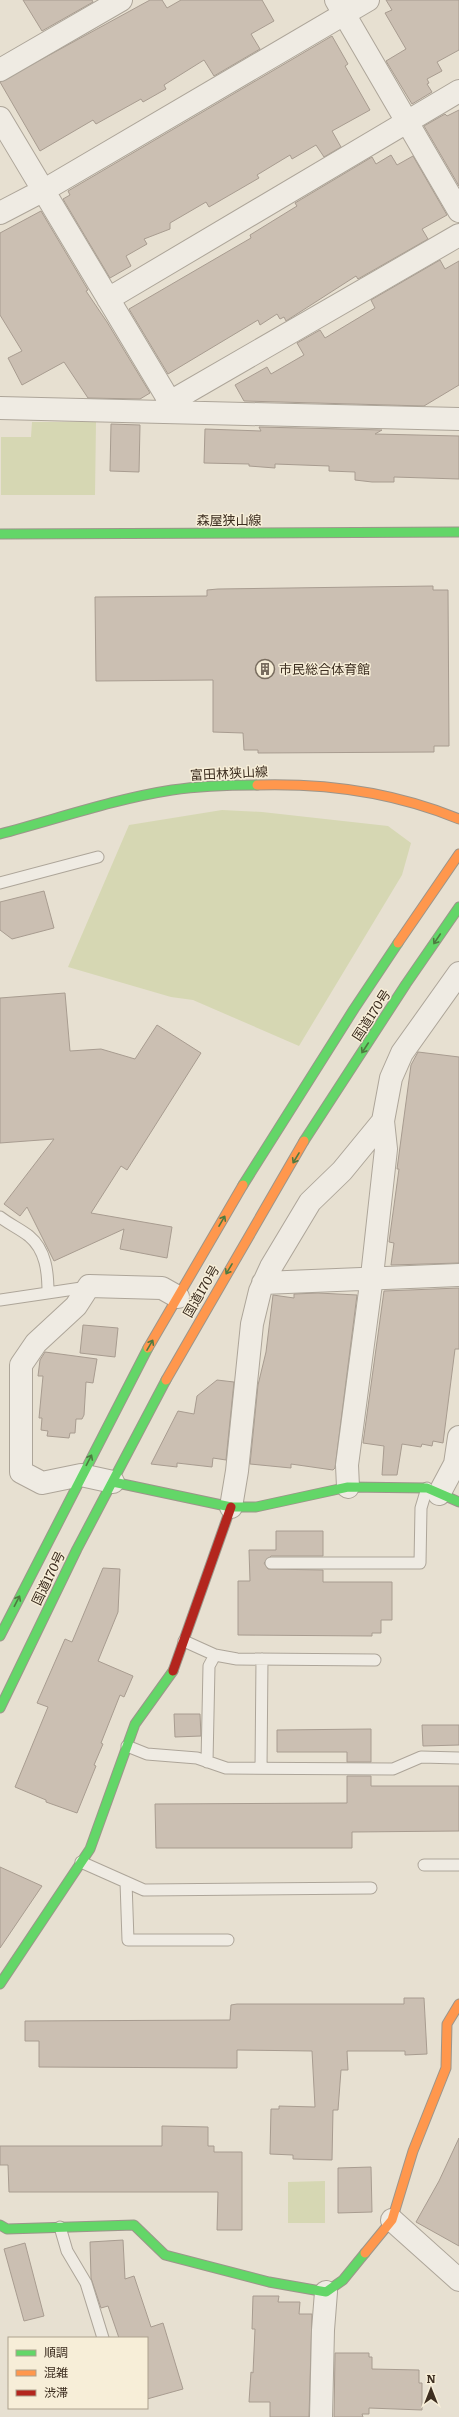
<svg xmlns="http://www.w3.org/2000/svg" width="459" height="2417" font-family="Literata,'Noto Sans JP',serif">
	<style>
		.green { fill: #d6d7b3 }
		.building { fill: #cbbfb2; stroke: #a89c90 }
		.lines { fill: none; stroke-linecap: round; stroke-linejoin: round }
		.lane-casing { stroke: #ada599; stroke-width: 13 }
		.street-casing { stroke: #ada599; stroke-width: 24 }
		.fast-casing { stroke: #9c958a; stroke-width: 11 }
		.slow-casing { stroke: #9c958a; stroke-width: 11 }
		.jam-casing { stroke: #9c958a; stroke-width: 11 }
		.lane { stroke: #efebe3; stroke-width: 11 }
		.street { stroke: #efebe3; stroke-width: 22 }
		.fast { stroke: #63d668; stroke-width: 9 }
		.slow { stroke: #ff974d; stroke-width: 9 }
		.jam { stroke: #b3261e; stroke-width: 9 }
		.oneway { stroke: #4e7a40 }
		.labels { text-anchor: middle; stroke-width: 3; stroke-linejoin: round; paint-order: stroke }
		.street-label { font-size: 13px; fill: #3d2e20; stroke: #f7eed8 }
		.poi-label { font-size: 13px; fill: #3d2e20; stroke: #f7eed8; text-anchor: start }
	</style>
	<rect width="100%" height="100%" fill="#e7e0d1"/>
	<path class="green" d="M32 422H96L95 495H1V437H31Z
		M222 810 262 812 388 826 411 843 402 875 299 1046 193 1000 171 997 68 967 129 825Z
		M325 2181V2223H288V2182Z"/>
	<path class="building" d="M23 0H92L93 2 42 31Z
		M150 0H162L167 8 181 0H262L274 21 251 34 260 49 214 76 204 60 164 85 166 89 143 102 141 99 96 124 93 120 40 151 0 82Z
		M386 0H459V50L437 62 442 71 427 79 429 83 427 84 432 92 412 104 386 61 406 49 385 13 392 10Z
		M332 36 348 64 345 66 370 110 332 131 341 147 324 157 316 145 292 159 290 155 257 175 259 178 209 207 206 202 170 223V229L144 239 147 244 126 256 131 266 110 278 63 199 70 195 68 191Z
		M459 110V186L424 126 445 114 447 116Z
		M391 155 397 165 413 156 447 215 422 229 428 239 358 279 356 276 286 321 284 317 280 319 277 314 260 325 258 320 168 374 129 309 251 238 250 235 297 206 295 203 372 157 376 164Z
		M41 211 88 290 86 291 107 322 150 393 140 399 88 398 64 362 22 385 8 358 22 351 0 315V233Z
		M440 260 445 269 459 261V385L424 406 244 401 235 385 267 367 271 374 304 355 297 343 320 330 325 338 375 308 371 300Z
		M111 424 140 425 139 472 110 471Z
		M259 427 382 430 375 434 459 436V479L394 477V482H372L355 480V472L329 471V466L275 464V468L249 466V464L204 463 205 429 261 431Z
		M433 586V590H448L449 746H434V752L258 753V750H244L243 733 213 732V680L96 681 95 597 207 596V590L218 589Z
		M44 891 54 928 12 939 0 930V902Z
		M65 993 70 1051 101 1049 135 1059 157 1025 201 1053 127 1170 121 1166 91 1213 172 1227 167 1258 120 1249 124 1229 54 1261 27 1207 20 1216 4 1204 54 1139 0 1143V998Z
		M418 1052 459 1057V1263L391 1265 394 1243 389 1242 399 1169H397L411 1065Z
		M459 1288V1349H455L443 1443 433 1441 432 1446 422 1444 421 1447 402 1444 397 1475H382L384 1446 363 1443 384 1291Z
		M318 1293 357 1295 335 1468 333 1470 291 1464V1468L250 1464 258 1385 266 1352 273 1295 294 1298V1294Z
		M83 1325 118 1328 115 1357 80 1353Z
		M45 1352 97 1359 93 1383 86 1382 84 1415 82 1419H76L75 1433H70L69 1438 47 1436 48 1431 41 1430 42 1418H39L43 1376H38L40 1360Z
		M217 1380 234 1382 226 1460 213 1458 212 1467 177 1463V1467L151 1464 178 1411 194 1414 197 1396Z
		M276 1531H323V1556H271L264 1563 268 1569 323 1570V1582H392V1620H381V1633H372V1636L238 1635V1581H250L249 1550H276Z
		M103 1568 120 1569 118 1612 98 1661 133 1676 124 1697 120 1695 101 1743 103 1744 94 1765 96 1766 77 1813 46 1802V1800L15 1787 48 1707 37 1703 65 1639 72 1642Z
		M174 1714H200L201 1736 175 1737Z
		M422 1725H459V1745L423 1746Z
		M371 1729V1762H347V1752H277V1730Z
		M347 1776H371V1786H459V1831L352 1832V1848H156L155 1804 347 1803Z
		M0 1867 42 1886 0 1948Z
		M404 1998H424L427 2054 405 2055V2051H347L348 2070H341L338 2110H333L332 2160 293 2159V2155L270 2154 271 2109H279V2106L315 2107 312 2051 237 2050V2068L39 2067V2041H25V2021L230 2020 231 2005 237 2004H404Z
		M162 2126 208 2127V2146H214V2152H242V2230H217L218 2192H9L8 2165H0V2146H162Z
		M459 2138V2246L416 2222 439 2181Z
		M371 2167 372 2212 338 2213V2168Z
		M123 2240 125 2279 134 2276 151 2327 163 2323 183 2389 147 2399V2338H119L108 2306 101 2308 91 2278 90 2242Z
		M25 2243 44 2316 24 2321 4 2249Z
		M253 2296H279L278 2302H300L299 2314H312L309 2417H270V2402H249L251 2372 253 2373 255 2329H252Z
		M335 2353H369V2357H372V2369L419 2370V2383H422V2410L369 2408V2414H362L363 2417H334Z"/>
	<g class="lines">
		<defs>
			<path id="lane" d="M0 883 98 857
				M0 1217C9 1224 20 1229 29 1236 46 1250 48 1272 48 1293
				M0 1300 88 1287
				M271 1563H420L421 1508 427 1488
				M184 1641 215 1655 237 1659 375 1660
				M127 1746 147 1754 197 1758 226 1768 393 1769 421 1757 459 1758
				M207 1762 209 1666 215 1655
				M261 1768 262 1659
				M81 1862 144 1890 371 1888
				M424 1865H459
				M126 1882 128 1940H228
				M60 2227 67 2251 86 2283 103 2338"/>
			<path id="street" d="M336 0 459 211
				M0 70 121 0
				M0 118 170 402 169 412
				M0 213 46 189 368 0
				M108 299 459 91
				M170 402 459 235
				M0 408 459 419
				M263 1283 459 1275
				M113 1482 81 1475 42 1483 21 1472V1365L36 1343 76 1306 89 1286 162 1288 178 1297
				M348 1487 347 1465 372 1276 386 1149 383 1121 391 1078 402 1053 459 973
				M439 1494 455 1464 459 1437
				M231 1507 237 1471 252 1324 260 1291 271 1267 310 1202 342 1171 383 1121
				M392 2220 459 2280
				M321 2417 323 2330 326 2292"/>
			<path id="fast" d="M0 534 459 532
				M0 834C57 819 114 799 172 790 200 786 229 785 257 785
				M304 1141 406 984 459 907
				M243 1185 354 1009 398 943
				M113 1482 231 1507H256L348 1487 427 1488 459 1502
				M0 1636 148 1348
				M0 1708 77 1549 166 1380
				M0 1984 90 1849 135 1724 173 1671
				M0 2225 7 2229 134 2225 165 2255 269 2282 326 2292 343 2280 365 2253"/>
			<path id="slow" d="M257 785C327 783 394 792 459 819
				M398 943 459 854
				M148 1348 243 1185
				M166 1380 304 1141
				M365 2253 392 2220 413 2151 446 2068 447 2024 459 2004"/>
			<path id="jam" d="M173 1671 231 1507"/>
		</defs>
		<use href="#lane" class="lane-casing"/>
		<use href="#street" class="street-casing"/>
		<use href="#fast" class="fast-casing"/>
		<use href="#slow" class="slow-casing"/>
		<use href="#jam" class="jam-casing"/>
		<use href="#lane" class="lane"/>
		<use href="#street" class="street"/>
		<use href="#fast" class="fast"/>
		<use href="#slow" class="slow"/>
		<use href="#jam" class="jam"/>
	</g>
	<defs><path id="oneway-shaft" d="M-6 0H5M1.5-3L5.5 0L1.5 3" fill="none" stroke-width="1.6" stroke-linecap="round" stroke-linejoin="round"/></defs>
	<g class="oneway">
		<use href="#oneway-shaft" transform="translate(437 939) rotate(124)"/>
		<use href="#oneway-shaft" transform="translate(365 1048) rotate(123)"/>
		<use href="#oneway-shaft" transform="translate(296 1158) rotate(121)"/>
		<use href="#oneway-shaft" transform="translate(222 1221) rotate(-60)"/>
		<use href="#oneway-shaft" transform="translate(229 1269) rotate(121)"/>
		<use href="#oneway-shaft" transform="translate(150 1345) rotate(-60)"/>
		<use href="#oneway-shaft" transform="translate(89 1460) rotate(-63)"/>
		<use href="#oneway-shaft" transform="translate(17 1601) rotate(-63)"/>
	</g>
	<defs>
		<symbol id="building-ring" viewBox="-11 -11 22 22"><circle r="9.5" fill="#f7eed8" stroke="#786c5e" stroke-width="1.5"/><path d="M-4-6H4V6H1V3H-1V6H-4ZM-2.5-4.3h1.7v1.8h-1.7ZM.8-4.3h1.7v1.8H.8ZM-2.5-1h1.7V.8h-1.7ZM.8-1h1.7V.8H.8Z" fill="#786c5e"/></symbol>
	</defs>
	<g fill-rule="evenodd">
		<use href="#building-ring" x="254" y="658" width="22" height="22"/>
	</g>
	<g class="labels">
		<g class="street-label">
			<text x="229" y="525">森屋狭山線</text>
			<text transform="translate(229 773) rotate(-3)" y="5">富田林狭山線</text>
			<text transform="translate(371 1015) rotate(-57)" y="5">国道170号</text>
			<text transform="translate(201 1291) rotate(-60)" y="5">国道170号</text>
			<text transform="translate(48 1578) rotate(-64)" y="5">国道170号</text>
		</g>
		<g class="poi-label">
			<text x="279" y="674">市民総合体育館</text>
		</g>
	</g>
	<rect x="8" y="2337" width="140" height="72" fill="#f7eed8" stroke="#ada18e"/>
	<rect x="16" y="2350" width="20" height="6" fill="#63d668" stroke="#ada18e"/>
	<text x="44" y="2357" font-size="12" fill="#3d2e20">順調</text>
	<rect x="16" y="2370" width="20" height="6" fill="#ff974d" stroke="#ada18e"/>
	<text x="44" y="2377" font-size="12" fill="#3d2e20">混雑</text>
	<rect x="16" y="2390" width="20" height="6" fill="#b3261e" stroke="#ada18e"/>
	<text x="44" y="2397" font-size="12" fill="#3d2e20">渋滞</text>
	<g transform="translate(431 2389)" stroke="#f7eed8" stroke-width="3" paint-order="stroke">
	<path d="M0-3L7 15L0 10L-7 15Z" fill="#3d2e20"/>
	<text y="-6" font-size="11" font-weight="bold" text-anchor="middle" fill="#3d2e20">N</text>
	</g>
</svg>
